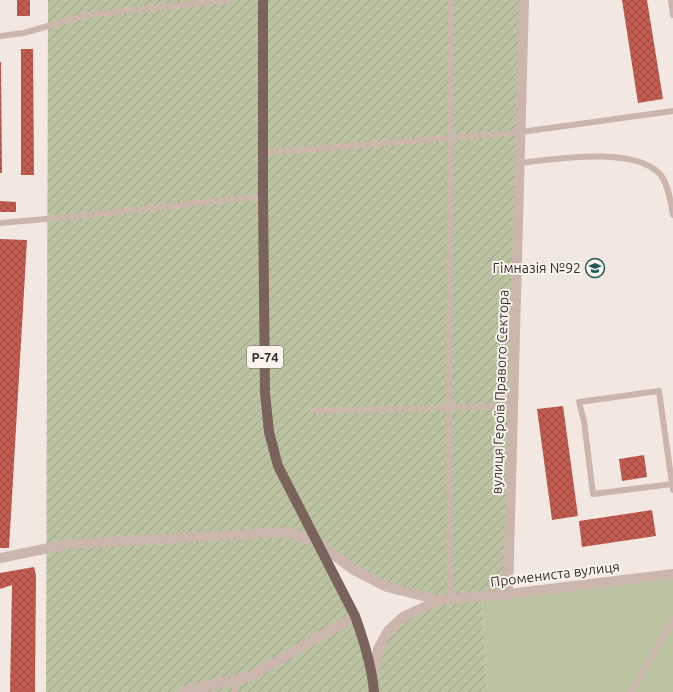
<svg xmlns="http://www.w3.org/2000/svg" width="673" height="692" font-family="Ubuntu,sans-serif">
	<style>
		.green { fill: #bbc2a1 }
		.garden { fill: url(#garden-furrows); fill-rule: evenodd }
		.building { fill: url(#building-cross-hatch) }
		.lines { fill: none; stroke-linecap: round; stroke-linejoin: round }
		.lane { stroke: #cbb6ad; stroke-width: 6 }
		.street { stroke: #cbb6ad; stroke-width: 10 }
		.primary { stroke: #7b635d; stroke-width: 10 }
		.labels { text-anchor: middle; stroke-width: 4; stroke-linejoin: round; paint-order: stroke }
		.shield { fill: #faf3ee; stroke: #736966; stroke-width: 1 }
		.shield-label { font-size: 13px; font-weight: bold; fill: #392e2b }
		.poi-label { font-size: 14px; fill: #392e2b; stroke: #faf3ee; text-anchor: end }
		.street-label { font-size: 14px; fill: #392e2b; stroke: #faf3ee }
	</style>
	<defs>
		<pattern id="garden-furrows" width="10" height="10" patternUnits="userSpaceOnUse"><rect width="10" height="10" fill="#bbc2a1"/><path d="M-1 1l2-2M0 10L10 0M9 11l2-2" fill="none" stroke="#999e83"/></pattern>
		<pattern id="building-cross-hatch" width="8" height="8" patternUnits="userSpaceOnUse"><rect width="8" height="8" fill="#c25c50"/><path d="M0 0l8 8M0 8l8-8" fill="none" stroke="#9f4c43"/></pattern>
	</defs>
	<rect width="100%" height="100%" fill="#f3e8e1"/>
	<path class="green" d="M673 574V692H487L482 597Z"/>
	<path class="garden" d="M48 0H524L508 594 482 597 487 692H46ZM318 543 387 587 438 601 388 631 372 676 355 616Z"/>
	<path class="building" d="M17 0H30V16H17Z
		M622 0H647L663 99 638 103Z
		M21 49H33L34 175H21Z
		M0 62H1L2 173H0Z
		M0 201 16 202V212H0Z
		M0 239 27 240 9 548H0Z
		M563 406 578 516 552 520 537 409Z
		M644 455 647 477 622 481 619 459Z
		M652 510 656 536 582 547 579 521Z
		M34 567 36 575 35 692H10L12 585 0 589V573Z"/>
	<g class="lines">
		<path class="lane" d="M671 0 673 15
			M0 36 24 33 86 15 229 0
			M263 153 521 132 673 111
			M520 163C556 159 633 146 660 174 668 183 671 203 673 215
			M0 223 70 217 263 196
			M312 411 514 406
			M673 484H672L593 494 584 421 579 402 659 391 672 484 673 490
			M450 599 449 407 451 0
			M235 692V680
			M631 692 673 620"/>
		<path class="street" d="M0 558 68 544 288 532 317 542 352 569 387 587 439 600
			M508 594 524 0
			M373 677 378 649 388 631 403 617 439 600 508 594 673 574
			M183 692 195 688 249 677 355 616"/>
		<path class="primary" d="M263 0V196L265 393 269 432 278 466 355 616C364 641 372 666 374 692"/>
	</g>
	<defs>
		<symbol id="school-ring" viewBox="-11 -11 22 22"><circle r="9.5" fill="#faf3ee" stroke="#225a56" stroke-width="1.5"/><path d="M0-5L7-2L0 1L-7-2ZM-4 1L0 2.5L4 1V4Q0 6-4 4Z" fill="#225a56"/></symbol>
	</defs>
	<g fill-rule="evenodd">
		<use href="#school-ring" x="584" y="257" width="22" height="22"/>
	</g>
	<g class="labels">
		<rect class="shield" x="247" y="346" width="36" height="22" rx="3"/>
		<g class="shield-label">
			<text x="265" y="362">Р-74</text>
		</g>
		<g class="poi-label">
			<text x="581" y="273">Гімназія №92</text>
		</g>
		<g class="street-label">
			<text transform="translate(500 392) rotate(-88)" y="5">вулиця Героїв Правого Сектора</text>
			<text transform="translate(555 574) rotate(-7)" y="5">Промениста вулиця</text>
		</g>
	</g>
</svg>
